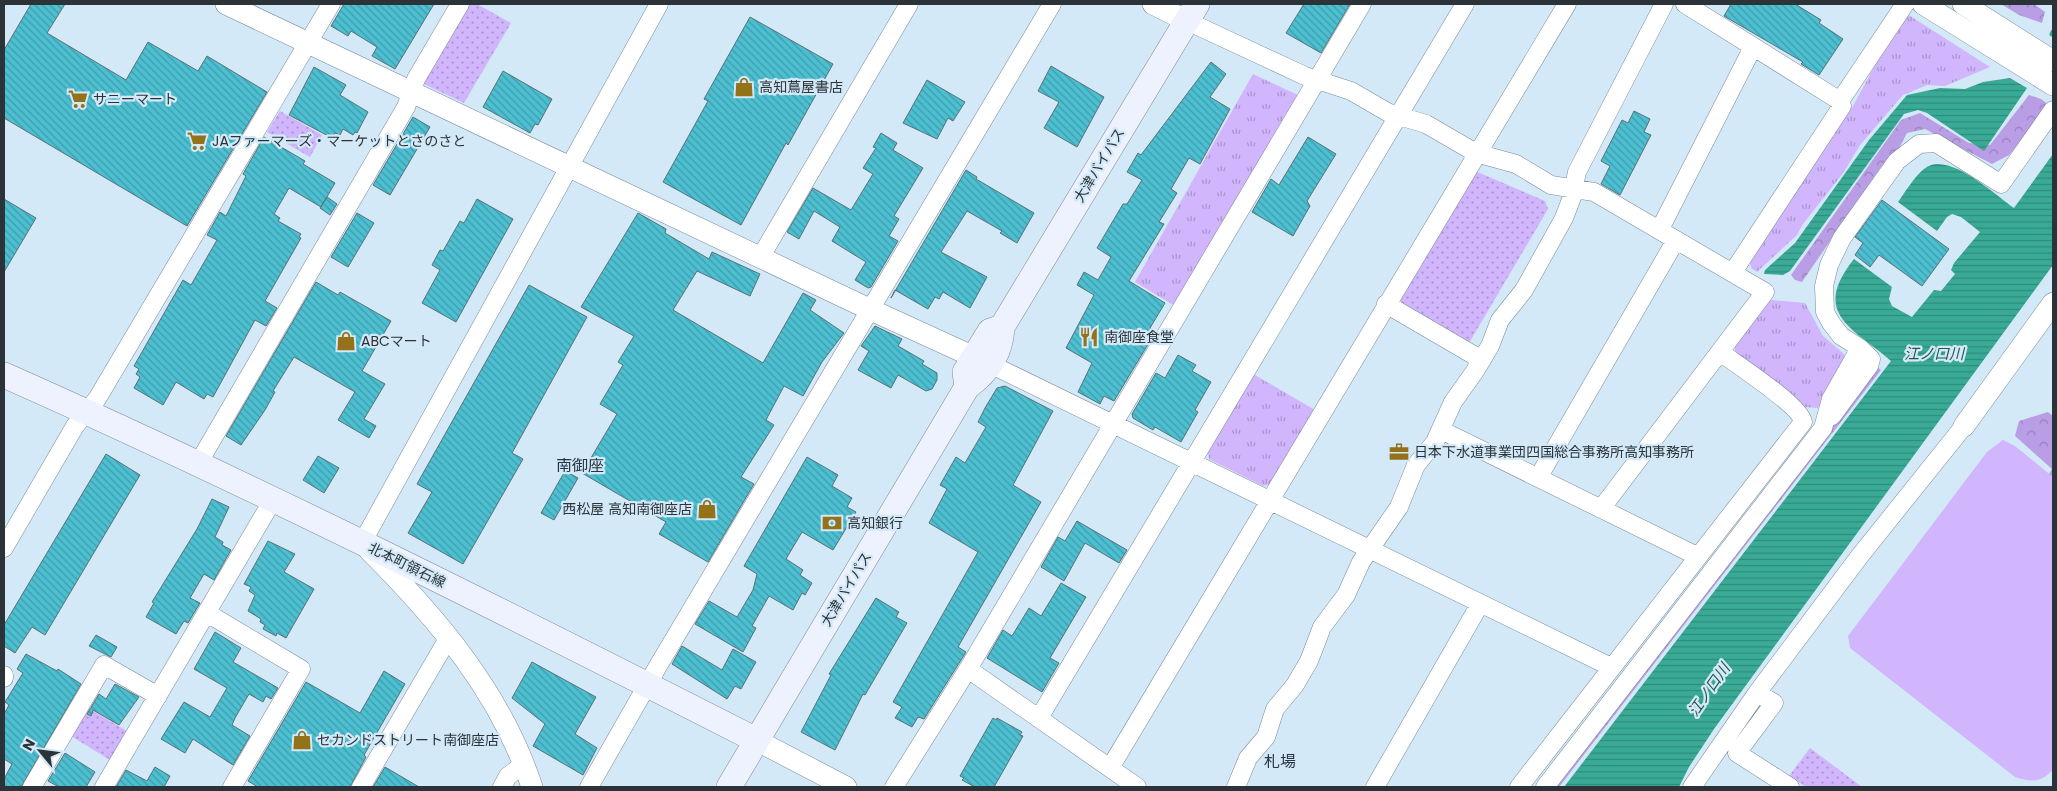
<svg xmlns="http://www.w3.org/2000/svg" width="2057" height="791" font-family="Poppins,'Noto Sans JP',sans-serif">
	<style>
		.grass { fill: url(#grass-tufts) }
		.forest { fill: url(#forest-crowns) }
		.park { fill: url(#park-dots) }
		.pitch { fill: #d1b5fd }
		.water { fill: url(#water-rules) }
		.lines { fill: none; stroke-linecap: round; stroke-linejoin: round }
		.stream { stroke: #39aa95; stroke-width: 5 }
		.building { fill: url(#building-back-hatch); stroke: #587176 }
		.minor-casing { stroke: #788a98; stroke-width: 19 }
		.tertiary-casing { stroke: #788a98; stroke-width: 22 }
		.secondary-casing { stroke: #788a98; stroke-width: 26 }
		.minor { stroke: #fff; stroke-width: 18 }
		.tertiary { stroke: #fff; stroke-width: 21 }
		.secondary { stroke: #eef2fe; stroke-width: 25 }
		.labels { text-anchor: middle; stroke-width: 4.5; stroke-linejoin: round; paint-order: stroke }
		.poi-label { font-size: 14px; fill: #2b3339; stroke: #d4e9f8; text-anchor: start }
		.street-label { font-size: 14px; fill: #2b3339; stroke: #d4e9f8 }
		.water-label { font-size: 15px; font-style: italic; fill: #26554c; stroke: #d4e9f8 }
		.quarter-label { font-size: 16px; fill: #253642; stroke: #d4e9f8 }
	</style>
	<defs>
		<pattern id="grass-tufts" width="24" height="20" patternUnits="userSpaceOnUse" patternTransform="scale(1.25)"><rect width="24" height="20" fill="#d1b5fd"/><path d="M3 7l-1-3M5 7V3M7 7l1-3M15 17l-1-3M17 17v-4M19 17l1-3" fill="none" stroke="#aa94ce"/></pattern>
		<pattern id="forest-crowns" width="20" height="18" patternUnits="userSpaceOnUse" patternTransform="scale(1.25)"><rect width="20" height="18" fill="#b99de5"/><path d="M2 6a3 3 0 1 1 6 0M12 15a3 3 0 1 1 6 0" fill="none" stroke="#9781bb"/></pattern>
		<pattern id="park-dots" width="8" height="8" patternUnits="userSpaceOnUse" patternTransform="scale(1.25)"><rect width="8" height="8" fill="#d1b5fd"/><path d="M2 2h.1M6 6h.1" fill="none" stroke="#aa94ce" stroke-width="1.8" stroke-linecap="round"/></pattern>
		<pattern id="water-rules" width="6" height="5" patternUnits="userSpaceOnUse" patternTransform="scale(1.25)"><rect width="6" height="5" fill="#39aa95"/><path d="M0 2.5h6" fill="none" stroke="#308b7b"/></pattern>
		<pattern id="building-back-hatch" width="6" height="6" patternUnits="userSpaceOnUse" patternTransform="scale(1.25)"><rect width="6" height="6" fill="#4cbfd1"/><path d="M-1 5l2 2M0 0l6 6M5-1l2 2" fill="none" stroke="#3f9cab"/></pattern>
	</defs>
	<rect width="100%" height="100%" fill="#d4e9f8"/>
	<path class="grass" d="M1907 14 1990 67 1945 86 1927 85 1903 95 1860 145 1844 172 1803 224 1797 235 1757 272 1751 268 1750 263 1853 106 1891 36Z
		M1253 74 1300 96 1175 306 1135 282Z
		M1771 300 1805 303 1823 336 1844 354 1845 358 1818 408 1804 407 1735 351V346Z
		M1253 374 1315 410 1271 484 1263 486 1209 459 1208 452Z"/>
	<path class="forest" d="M2001 4H2034L2045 12 2042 23 2019 15Z
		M2029 95 2041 99 2049 105 2009 155 1992 164 1925 129 1907 133 1898 150 1883 164 1802 282 1795 280 1791 275 1901 120 1920 113 1969 143 1990 145Z
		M1876 366 1881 370 1559 787H1551Z
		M2048 412 2053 416V499L2043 484 2052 469 2015 436 2019 421Z"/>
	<path class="park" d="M469 4H477L511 23 464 103 422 83Z
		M280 111 322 135 310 157 267 132Z
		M1475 171 1545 201 1548 209 1469 343 1402 305 1400 298Z
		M88 708 127 731 110 760 71 736Z
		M1810 748 1862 787H1806L1789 776Z"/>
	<path class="pitch" d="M2003 440 2015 446 2053 477V769C2042 783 2031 782 2015 777L1850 648 1848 636 1987 452Z"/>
	<path class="water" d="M2010 78 2027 88 1984 151 1927 113 1918 110 1904 114 1790 271 1783 275 1764 274 1765 270 1795 243 1869 140 1907 95 1940 88 1965 89 1983 82Z
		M2053 154V265L1714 729 1689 767 1679 787H1564L1891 361C1853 328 1810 314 1854 259L1892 287 1889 299 1892 306 1912 317 1934 290 1941 291 1955 274 1951 270 1954 263 1980 232 1961 217 1952 214 1947 217 1937 231 1898 202C1906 191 1914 177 1924 169 1947 149 1995 195 2014 208Z"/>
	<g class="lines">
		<path class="stream" d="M2052 34 2053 32"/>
	</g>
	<path class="building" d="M31 4H65L47 33 126 80 148 42 198 71 207 56 267 92 187 226 4 118V50Z
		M344 4H434L395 69 372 56 377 47 351 31 348 36 331 26Z
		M1304 4H1350L1321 53 1286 33Z
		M1731 4H1795L1821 20 1819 23 1843 39 1819 75 1801 64 1803 62 1724 16Z
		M750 17 833 64 788 145 786 143 741 225 663 182 708 101 704 99Z
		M1211 62 1226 74 1210 97 1230 109 1200 164 1189 158 1171 189 1177 193 1159 222 1164 224 1129 281 1165 303 1150 328 1156 331 1114 401 1104 396 1100 404 1078 392 1092 363 1066 348 1094 295 1077 285 1084 272 1098 280 1111 257 1097 248 1123 204H1127L1142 180 1127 172 1138 153 1141 155Z
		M1051 66 1104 97 1077 147 1044 128 1059 102 1038 91Z
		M314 67 346 85 340 95 368 112 357 133 355 132 353 135 343 129 340 135 335 133 332 138 289 115Z
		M503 71 552 99 538 125 535 124 530 133 483 107Z
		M927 80 965 102 953 121 948 118 937 139 903 123Z
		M1634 111 1650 119 1644 132 1651 135 1620 195 1601 184 1610 166 1601 161 1622 120 1628 123Z
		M413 117 430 127 390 195 373 185Z
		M881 133 897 143 893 150 923 168 894 216 899 219 889 236 898 241 871 287 868 288 855 280 866 262 832 241 840 227 814 211 799 239 787 232 813 188 851 210 873 174 863 168 876 148 873 147Z
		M264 137 305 161 303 164 335 183 321 207 289 188 274 214 280 218 278 221 301 234 299 237 301 238 265 301 277 308 266 326 255 320 213 397 207 394 204 399 176 382 163 405 134 388 140 377 136 374 139 369 134 366 183 280 191 285 217 240 207 235 220 212 226 216 246 176 243 174Z
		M1308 137 1336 154 1307 201 1310 206 1293 236 1252 212 1271 179 1279 185Z
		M966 170 977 177 976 179 1034 213 1017 243 1000 233 1002 231 967 211 941 252 987 277 970 308 943 292 939 299 935 297 928 309 895 290 891 298Z
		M327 197 337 204 330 215 320 208Z
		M4 199 36 218 4 272Z
		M477 199 513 219 456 322 422 303 440 270 432 265 440 250 443 251 460 221 464 223Z
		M1882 200 1949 249 1922 286 1879 255 1870 267 1855 255 1863 243 1855 237Z
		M357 213 374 223 348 267 331 257Z
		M638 213 666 229 665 233 709 259 712 252 760 274 750 296 697 271 673 310 763 363 803 293 816 300 810 310 844 333 822 362 803 396 784 386 766 420 774 425 741 477 754 484 708 562 659 534 666 522 582 473 617 414 600 404 623 365 618 362 634 336 581 307Z
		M316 282 338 295 340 292 391 321 362 371 385 384 364 419 376 426 369 438 338 420 355 392 294 357 273 391 275 392 265 410 241 445 226 436Z
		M529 285 587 317 512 453 523 459 463 564 408 533 432 492 417 484Z
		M875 326 902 339 898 346 924 361 922 364 937 373V380L932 389 926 391 898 375 891 388 858 370 869 351 861 346Z
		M1178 355 1196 365 1192 371 1211 382 1195 410 1198 412 1181 442 1155 427 1153 430 1133 418 1132 414 1156 373 1165 378Z
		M1005 386 1053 411 1013 485 1041 502 958 647 966 652 924 719 918 717 912 727 895 718 902 707 893 702 978 552 929 523 947 489 940 485 956 457 965 463 986 427 978 422 985 408 997 388Z
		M106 454 140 475 45 635 32 627 15 653 4 646V625Z
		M318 456 339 468 324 493 303 480Z
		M807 457 838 475 832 486 852 498 847 507 856 512 833 550 802 532 786 559 803 570 800 575 812 583 805 595 802 593 793 610 769 596 752 626 756 628 743 652 695 624 709 601 737 617 753 590 757 574 744 566Z
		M565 471 578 478 554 520 541 513Z
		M212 499 229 507 215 537 223 542 222 545 231 550 214 580 204 574 190 598 200 603 188 623 184 621 176 634 146 617 154 603 152 602 197 529Z
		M1077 521 1127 550 1119 563 1085 543 1064 581 1041 567 1058 537 1065 541Z
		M268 541 295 554 284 572 314 589 286 638 277 633 276 636 263 629 265 625 260 622 261 619 248 611 255 595 249 591 251 587 244 584Z
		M1061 583 1086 597 1050 658 1059 663 1042 692 987 658 1003 630 1012 636 1029 608 1041 616Z
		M876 598 899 612 896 617 907 623 865 695 863 694 835 750 801 732 831 675 829 674Z
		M215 632 241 648 233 662 278 688 271 699 266 696 263 702 249 694 235 718 232 725 250 736 233 765 193 739 185 753 161 739 184 702 210 717 227 688 194 669Z
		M96 635 117 647 111 657 89 646Z
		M682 646 722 670 733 649 756 662 741 689 735 686 727 699 672 664Z
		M26 654 57 671 58 669 81 684 21 787H4V779L12 764 4 759V714L9 705 5 702 23 673 17 669Z
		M532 662 596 697 575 734 597 748 583 775 533 746 545 724 512 698Z
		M384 671 405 684 364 755 366 757 350 787H258L248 781 306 682 360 713Z
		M115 684 139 697 119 725 93 710 91 716 87 714 99 694 106 699Z
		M993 718 996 720 997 718 1022 732 1020 735 1023 736 994 787H975L962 780 964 778 960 776Z
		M65 753 95 772 86 787H59L48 781Z
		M155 767 170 776 164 787H116L126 770 147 781Z
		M385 767 419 787H373Z"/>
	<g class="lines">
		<defs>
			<path id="minor" d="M1685 4 1840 101 1842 106 1733 272
				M1187 21 1305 76 1351 91 1389 113 1426 124 1476 153 1516 164 1551 185 1594 192 1765 292 1601 509
				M1840 101 1905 4
				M1660 229 1753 47
				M760 258 909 4
				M1386 304 1482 360
				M990 364 1611 667
				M1832 416 1869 366 1871 359 1860 348
				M1441 430 1697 556
				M199 462 406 107 416 79 460 4
				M1538 478 1676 240
				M362 543 659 4
				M4 548 75 426 97 399 331 4
				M207 613 301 669 232 787
				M968 669 1137 787
				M4 675V678
				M1757 693 1774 703 1737 753 1790 787
				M1039 718 1465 4
				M1110 768 1567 4
				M32 787 104 665 158 696
				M104 787 274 498
				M361 787 449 637
				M502 787 508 776 524 764
				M589 787 658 666 1052 4
				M894 787 968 669 1362 4
				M1236 787 1248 758 1266 737 1275 709 1295 685 1309 661 1322 627 1346 595 1361 562 1399 507 1416 465 1435 442 1453 402 1475 371 1490 346 1500 320 1524 290 1564 218 1572 197 1577 172 1664 4
				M1375 787 1480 604
				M1519 787 1803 422C1801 406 1736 364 1720 352
				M1545 787 1823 428 1831 399 1860 348 1841 336 1831 323 1825 312 1824 286 1829 265 1842 238 1897 161 1919 144 1936 143 2001 184 2053 110
				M1692 787 1757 693 1859 557 1964 426"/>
			<path id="tertiary" d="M226 4 869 309 974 357
				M1153 4 1187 21
				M1923 4 2053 85
				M1963 4 2053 61
				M1964 426 2053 303
				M369 550C438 619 501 693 532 787
				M756 740 846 787"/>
			<path id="secondary" d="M4 375C259 488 508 614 756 740
				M967 387 965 372 990 331 1002 327
				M729 787 967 387C988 372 1001 354 1002 327L1197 4"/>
		</defs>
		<use href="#minor" class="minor-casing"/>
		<use href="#tertiary" class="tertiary-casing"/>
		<use href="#secondary" class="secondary-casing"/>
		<use href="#minor" class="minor"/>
		<use href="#tertiary" class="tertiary"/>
		<use href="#secondary" class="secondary"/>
	</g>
	<defs>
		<symbol id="shop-bare" viewBox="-9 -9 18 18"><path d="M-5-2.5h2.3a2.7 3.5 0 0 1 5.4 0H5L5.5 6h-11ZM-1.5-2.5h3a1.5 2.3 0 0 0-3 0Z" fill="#947219" stroke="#d4e9f8" stroke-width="2.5" paint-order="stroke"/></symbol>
		<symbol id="supermarket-bare" viewBox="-9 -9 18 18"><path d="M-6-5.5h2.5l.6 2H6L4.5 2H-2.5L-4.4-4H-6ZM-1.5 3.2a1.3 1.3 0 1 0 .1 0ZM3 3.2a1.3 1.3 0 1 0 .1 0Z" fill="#947219" stroke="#d4e9f8" stroke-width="2.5" paint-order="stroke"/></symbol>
		<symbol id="restaurant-bare" viewBox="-9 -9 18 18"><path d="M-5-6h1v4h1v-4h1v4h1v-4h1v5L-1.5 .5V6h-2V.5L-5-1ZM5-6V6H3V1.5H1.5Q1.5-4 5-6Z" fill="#947219" stroke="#d4e9f8" stroke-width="2.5" paint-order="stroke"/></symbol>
		<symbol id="office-bare" viewBox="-9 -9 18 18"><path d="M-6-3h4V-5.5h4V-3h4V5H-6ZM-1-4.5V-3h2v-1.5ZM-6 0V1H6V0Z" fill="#947219" stroke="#d4e9f8" stroke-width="2.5" paint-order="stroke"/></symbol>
		<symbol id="bank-bare" viewBox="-9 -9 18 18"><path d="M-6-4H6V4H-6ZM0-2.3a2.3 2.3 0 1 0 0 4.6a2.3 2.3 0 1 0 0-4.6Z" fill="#947219" stroke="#d4e9f8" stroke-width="2.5" paint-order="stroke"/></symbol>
	</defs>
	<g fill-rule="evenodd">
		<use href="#shop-bare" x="730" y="73" width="28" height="28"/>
		<use href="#supermarket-bare" x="64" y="85" width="28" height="28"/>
		<use href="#supermarket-bare" x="183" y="127" width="28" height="28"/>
		<use href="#restaurant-bare" x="1075" y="323" width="28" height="28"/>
		<use href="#shop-bare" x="332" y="327" width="28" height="28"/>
		<use href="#office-bare" x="1385" y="438" width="28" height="28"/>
		<use href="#shop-bare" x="693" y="495" width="28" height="28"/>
		<use href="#bank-bare" x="818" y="509" width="28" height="28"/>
		<use href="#shop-bare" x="288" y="726" width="28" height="28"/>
	</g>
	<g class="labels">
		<g class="poi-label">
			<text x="759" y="92">高知蔦屋書店</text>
			<text x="93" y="104">サニーマート</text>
			<text x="212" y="146">JAファーマーズ・マーケットとさのさと</text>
			<text x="1104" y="342">南御座食堂</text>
			<text x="361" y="346">ABCマート</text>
			<text x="1414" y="457">日本下水道事業団四国総合事務所高知事務所</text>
			<text x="692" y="514" text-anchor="end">西松屋 高知南御座店</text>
			<text x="847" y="528">高知銀行</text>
			<text x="317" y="745">セカンドストリート南御座店</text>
		</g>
		<g class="street-label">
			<text transform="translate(1099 165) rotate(-59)" y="5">大津バイパス</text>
			<text transform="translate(407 565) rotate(26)" y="5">北本町領石線</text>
			<text transform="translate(846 589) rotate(-59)" y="5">大津バイパス</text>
		</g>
		<g class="water-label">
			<text x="1934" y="359">江ノ口川</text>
			<text transform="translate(1709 690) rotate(-55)" y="5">江ノ口川</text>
		</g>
		<g class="quarter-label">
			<text x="580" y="471">南御座</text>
			<text x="1280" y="767">札場</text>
		</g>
	</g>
	<rect width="2057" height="791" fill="none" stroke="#2b3339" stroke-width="10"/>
	<g transform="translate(40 751) rotate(299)" stroke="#d4e9f8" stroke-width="4" paint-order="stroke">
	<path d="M0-4L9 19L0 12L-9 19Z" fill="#2b3339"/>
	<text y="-8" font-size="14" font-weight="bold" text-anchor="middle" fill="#2b3339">N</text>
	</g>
</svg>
